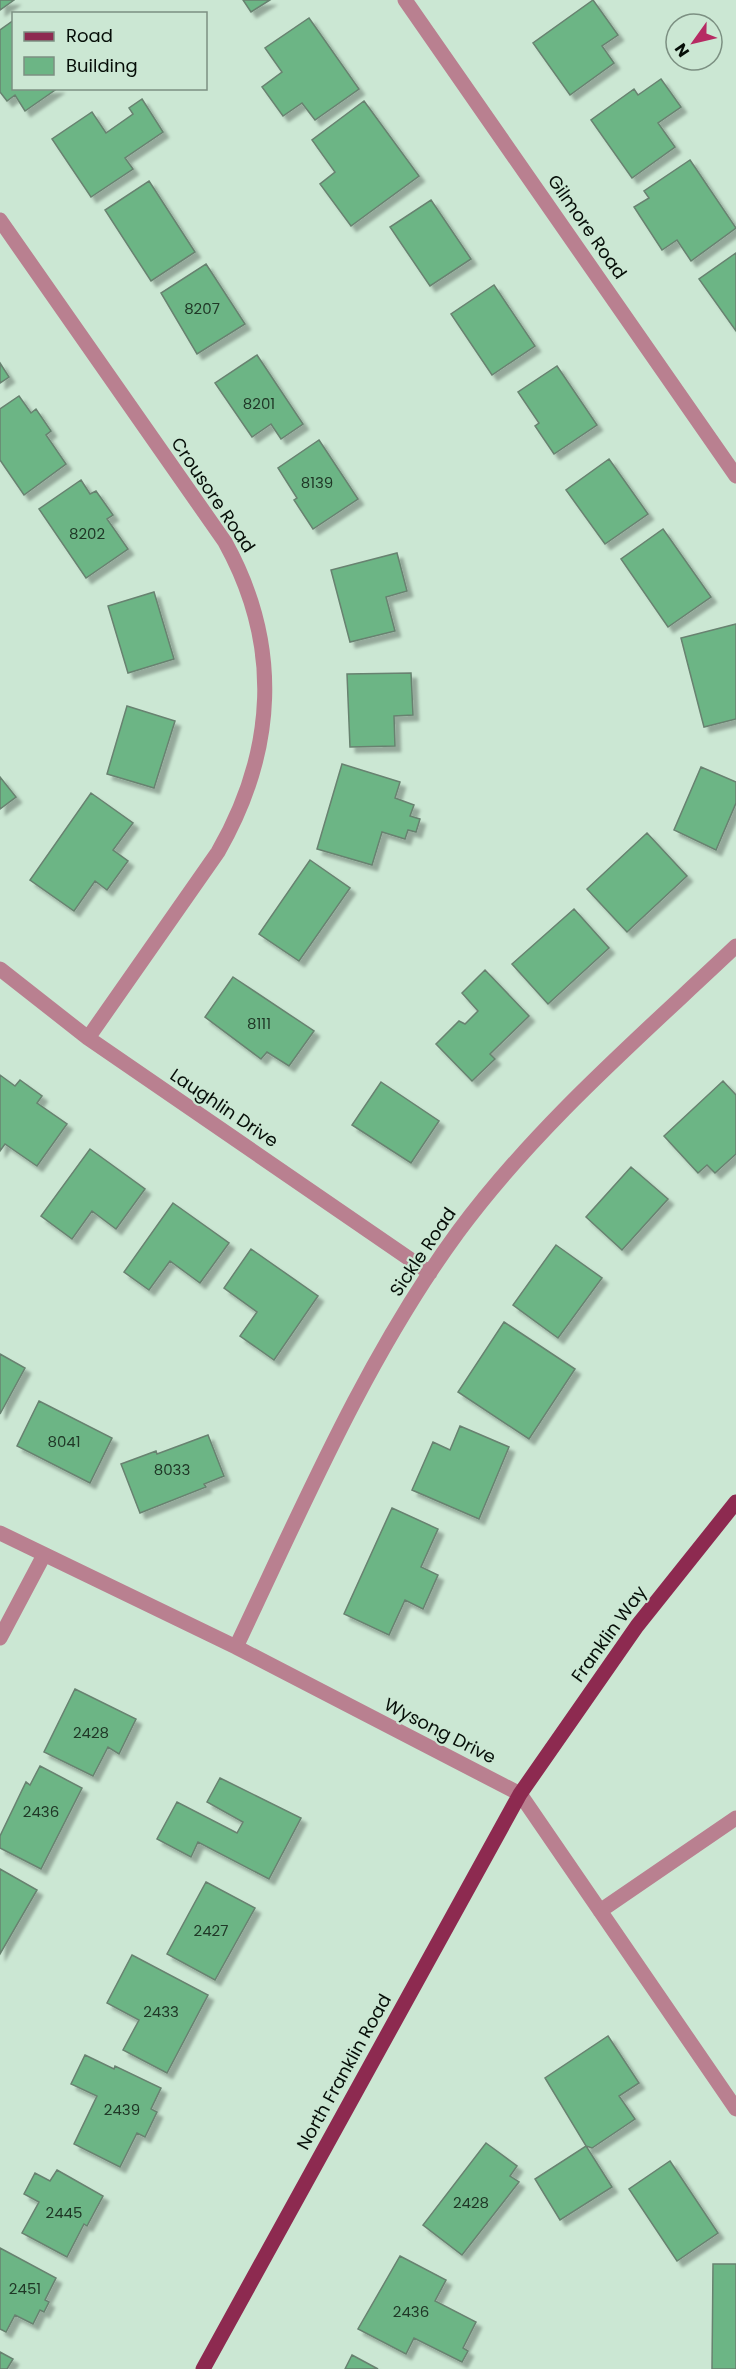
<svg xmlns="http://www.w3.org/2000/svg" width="736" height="2369" font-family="Poppins,sans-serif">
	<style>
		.building { fill: #6cb585; stroke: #688270; stroke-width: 1.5; filter: url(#shadow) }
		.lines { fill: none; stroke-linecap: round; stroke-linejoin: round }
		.minor { stroke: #b98090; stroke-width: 15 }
		.major { stroke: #8d2a50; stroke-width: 15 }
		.labels { text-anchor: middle; stroke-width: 4.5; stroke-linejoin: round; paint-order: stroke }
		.number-label { font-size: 15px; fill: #203827 }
		.street-label { font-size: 18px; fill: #060e08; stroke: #cbe7d3 }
	</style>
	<defs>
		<filter id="shadow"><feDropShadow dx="5.5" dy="5.5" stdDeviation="1.5" flood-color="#0004"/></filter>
	</defs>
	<rect width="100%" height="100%" fill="#cbe7d3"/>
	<path class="building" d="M0 0H14L0 10Z
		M243 0H270L251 12Z
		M593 0 618 35 602 46 614 63 570 95 533 43Z
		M309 18 359 89 315 120 302 103 283 116 262 87 282 72 265 48Z
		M14 20V88H58L25 111 15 95 7 101 0 92V30Z
		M661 79 681 107 658 123 675 147 632 178 591 120 634 89 638 95Z
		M142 99 163 132 125 158 133 169 91 197 52 139 92 112 106 133 133 114 129 108Z
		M364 101 419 176 351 226 320 184 335 172 312 140Z
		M690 160 736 228 691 261 677 240 662 250 634 207 649 198 644 191Z
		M149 181 195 252 151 281 105 210Z
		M431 200 471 259 430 286 390 227Z
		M736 253V331L699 279Z
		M206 264 245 324 197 354 161 293Z
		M494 285 535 346 492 375 451 314Z
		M257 355 303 424 281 439 271 424 252 437 215 383Z
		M0 363 9 377 0 383Z
		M557 366 597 425 554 454 535 426 539 423 518 392Z
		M19 396 31 413 36 409 51 431 46 435 66 464 24 495 0 460V409Z
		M319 440 358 499 313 529 294 500 297 498 278 468Z
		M609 459 648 514 605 544 566 490Z
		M81 480 90 494 96 491 113 515 107 519 128 549 86 578 39 509Z
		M663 529 711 597 668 627 621 559Z
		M397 553 407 591 386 597 395 631 350 642 331 570Z
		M154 592 174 659 128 673 108 606Z
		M736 624V719L704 727 681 638Z
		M411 673 413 715 394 716 395 746 350 747 347 674Z
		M127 706 175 721 154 788 107 774Z
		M342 764 400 782 395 798 414 805 410 816 420 819 416 832 408 830 405 839 382 832 372 865 317 849Z
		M701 767 736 782V803L716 850 674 830Z
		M0 777 16 797 0 809Z
		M91 793 133 823 113 850 128 861 107 890 95 881 74 911 30 880Z
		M647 833 687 876 627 932 587 889Z
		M310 860 350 888 299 961 259 934Z
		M574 909 609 948 548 1004 512 964Z
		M485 970 529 1016 490 1054 495 1059 472 1081 436 1044 459 1021 465 1024 478 1011 462 993Z
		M233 977 314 1031 289 1066 267 1052 261 1059 205 1017Z
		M0 1075 15 1086 20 1080 42 1096 37 1103 67 1124 37 1166 5 1144 0 1151Z
		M723 1081 736 1095V1154L715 1173 707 1165 698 1173 664 1136Z
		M381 1082 439 1121 411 1163 352 1125Z
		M90 1149 145 1189 116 1229 92 1211 72 1239 41 1216Z
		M631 1167 668 1199 622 1250 586 1217Z
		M173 1203 229 1243 200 1283 170 1261 149 1290 124 1272Z
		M556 1245 602 1278 558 1338 513 1305Z
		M251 1249 318 1296 274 1360 240 1336 257 1312 224 1288Z
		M504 1322 575 1369 529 1439 458 1392Z
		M0 1354 25 1368 0 1414Z
		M39 1401 112 1438 90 1483 17 1446Z
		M460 1426 509 1447 479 1519 412 1490 433 1442 450 1450Z
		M208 1435 224 1476 204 1484 206 1487 140 1513 121 1464 156 1451 157 1454Z
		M392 1508 438 1529 421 1567 438 1575 423 1609 405 1600 389 1635 344 1614Z
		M75 1689 136 1719 119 1754 108 1747 93 1776 44 1752Z
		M40 1766 82 1788 41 1869 0 1848V1836L26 1782 30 1785Z
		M220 1778 301 1818 269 1879 198 1842 191 1857 157 1839 177 1802 237 1833 243 1822 207 1802Z
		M0 1869 37 1890 0 1954Z
		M206 1882 255 1908 215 1980 167 1954Z
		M132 1955 208 1995 167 2073 123 2050 139 2020 107 2003Z
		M608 2036 639 2083 619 2096 635 2119 592 2148 586 2146 545 2078Z
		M85 2055 114 2069 115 2066 161 2088 151 2109 157 2112 145 2137 137 2133 120 2167 74 2144 97 2096 71 2084Z
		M486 2143 517 2166 510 2176 519 2182 462 2255 423 2225Z
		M586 2146 612 2187 560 2220 535 2179Z
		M670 2161 718 2233 677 2261 629 2189Z
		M57 2170 103 2196 87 2226 84 2224 67 2257 22 2233 39 2202 24 2194 35 2173 50 2181Z
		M0 2248 56 2278 45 2300 49 2302 44 2312 40 2310 33 2324 15 2315 6 2332 0 2329Z
		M400 2256 446 2280 435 2301 476 2322 463 2348 468 2351 462 2362 414 2338 406 2354 358 2329Z
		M713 2264H736V2369H712Z
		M0 2352 13 2359 7 2369H0Z
		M352 2355 378 2369H345Z"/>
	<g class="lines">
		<path class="minor" d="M405 0 736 476
			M0 220 225 542C282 645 276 751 218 852L88 1038
			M0 969 88 1038 430 1273
			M0 1533 236 1647 520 1794 736 2109
			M0 1638 44 1555
			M236 1647C302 1508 367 1356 458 1232 537 1125 640 1037 736 946
			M600 1911 736 1818"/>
		<path class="major" d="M203 2369 520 1794 637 1626 736 1502"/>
	</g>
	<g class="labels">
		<g class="number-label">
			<text x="202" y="314">8207</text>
			<text x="259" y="409">8201</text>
			<text x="317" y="488">8139</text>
			<text x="87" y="539">8202</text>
			<text x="259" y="1029">8111</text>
			<text x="64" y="1447">8041</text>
			<text x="172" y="1475">8033</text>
			<text x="91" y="1738">2428</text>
			<text x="41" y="1817">2436</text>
			<text x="211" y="1936">2427</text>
			<text x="161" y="2017">2433</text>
			<text x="122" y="2115">2439</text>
			<text x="471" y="2208">2428</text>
			<text x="64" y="2218">2445</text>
			<text x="25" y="2294">2451</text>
			<text x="411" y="2317">2436</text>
		</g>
		<g class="street-label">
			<text transform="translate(587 227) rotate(55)" y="6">Gilmore Road</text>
			<text transform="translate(213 495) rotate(56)" y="6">Crousore Road</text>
			<text transform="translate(224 1108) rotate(34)" y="6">Laughlin Drive</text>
			<text transform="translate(423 1252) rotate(-56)" y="6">Sickle Road</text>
			<text transform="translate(609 1634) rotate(-54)" y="6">Franklin Way</text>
			<text transform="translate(440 1731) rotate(27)" y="6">Wysong Drive</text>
			<text transform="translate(344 2072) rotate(-61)" y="6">North Franklin Road</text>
		</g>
	</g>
	<rect x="12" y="12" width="195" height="78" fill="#cbe7d3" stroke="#7c9082" stroke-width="1.5"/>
	<rect x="24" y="32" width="30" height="9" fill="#8d2a50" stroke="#7c9082" stroke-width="1.5"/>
	<text x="66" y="42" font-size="18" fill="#060e08">Road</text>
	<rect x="24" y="57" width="30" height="18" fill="#6cb585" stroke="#7c9082" stroke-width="1.5"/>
	<text x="66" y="72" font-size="18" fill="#060e08">Building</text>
	<g transform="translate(694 42) rotate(236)"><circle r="28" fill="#cbe7d3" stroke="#7c9082" stroke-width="1.5"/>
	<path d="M0-4.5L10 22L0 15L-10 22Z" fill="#b62a63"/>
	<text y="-9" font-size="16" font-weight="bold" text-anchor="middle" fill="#060e08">N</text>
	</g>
</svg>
